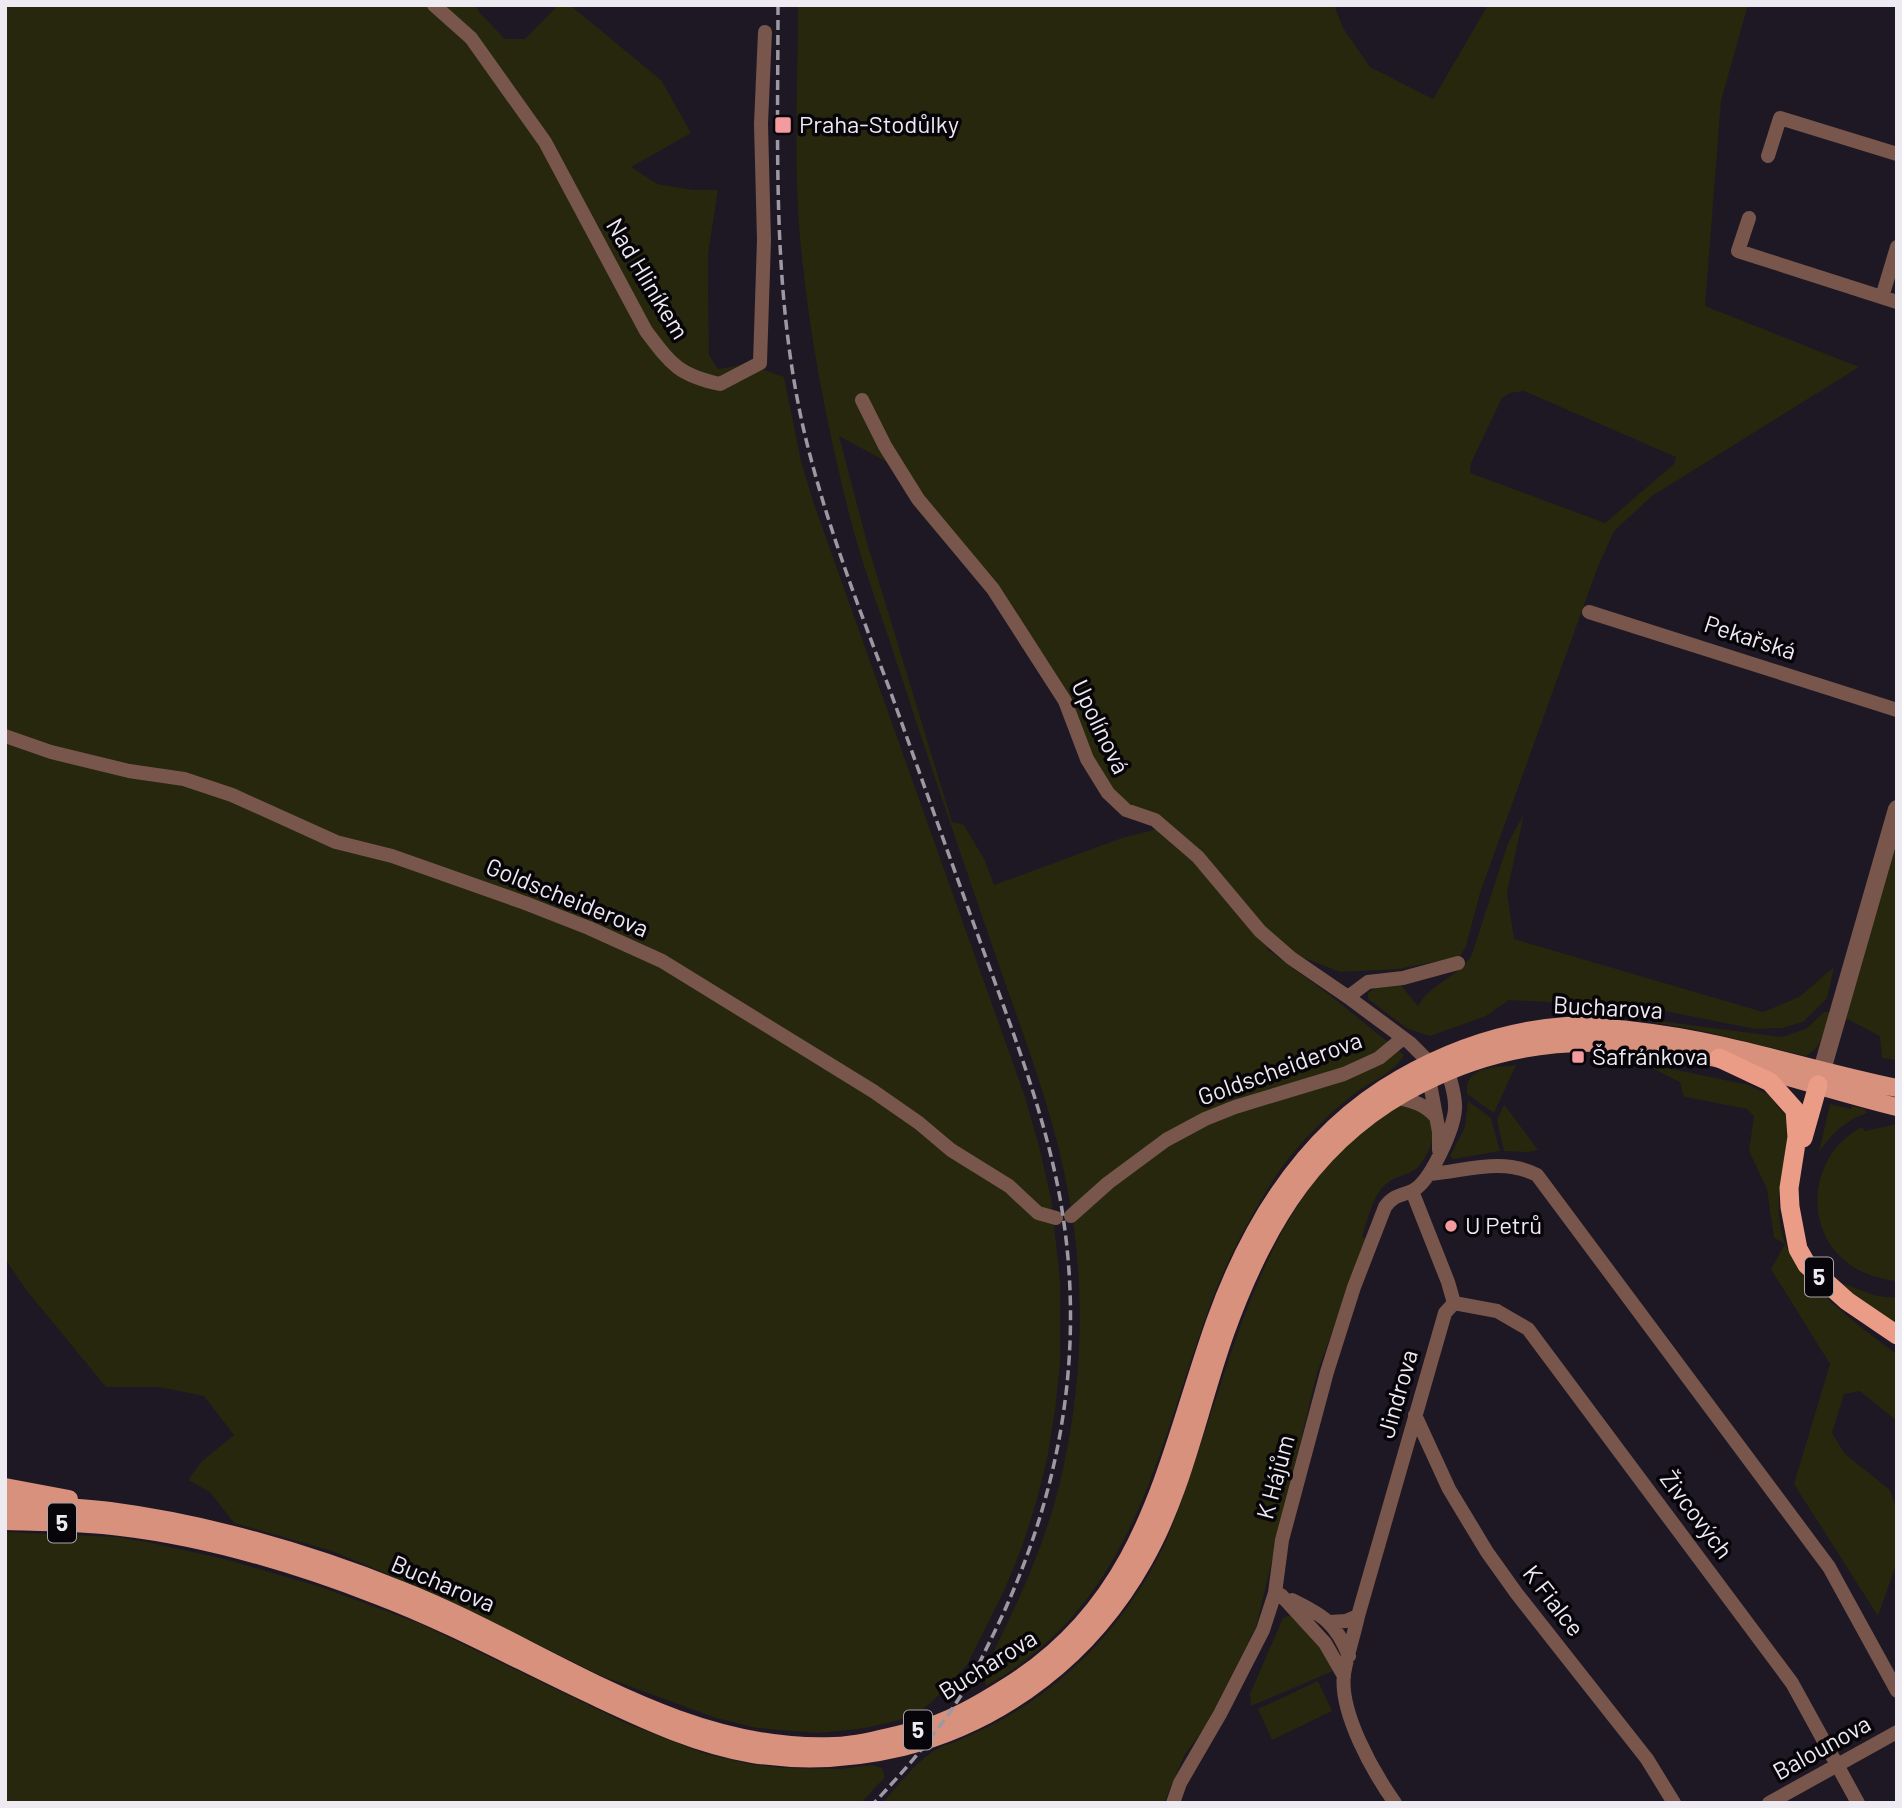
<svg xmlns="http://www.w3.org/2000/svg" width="1902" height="1808" font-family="Barlow,sans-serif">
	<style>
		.green { fill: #26270d; fill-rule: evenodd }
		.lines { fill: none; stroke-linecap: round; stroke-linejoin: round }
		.minor { stroke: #78564c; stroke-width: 14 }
		.tertiary { stroke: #78564c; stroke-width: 18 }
		.primary { stroke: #d8917c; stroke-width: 18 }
		.trunk { stroke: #eb9c86; stroke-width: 19 }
		.rail { stroke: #9d99a2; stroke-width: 3.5; stroke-dasharray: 10 5; stroke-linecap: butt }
		.poi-dot { fill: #f49b9f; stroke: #070509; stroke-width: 2.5 }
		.labels { text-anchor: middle; stroke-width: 7; stroke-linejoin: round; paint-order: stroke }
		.shield { fill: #070509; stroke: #a8a5ac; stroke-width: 2 }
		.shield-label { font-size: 23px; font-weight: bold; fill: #edeaf2 }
		.poi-label { font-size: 24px; fill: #edeaf2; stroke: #070509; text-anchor: start }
		.street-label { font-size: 24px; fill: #edeaf2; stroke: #070509 }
	</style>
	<rect width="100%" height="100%" fill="#1d1824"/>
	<path class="green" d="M5 5H475L480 13 505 39H525L558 5H570L661 80 691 133 631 167 657 184 693 190H718L708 254V289L709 355 718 369 747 364 784 377 801 461 814 504 1024 1094 1039 1146 1051 1198 1060 1280V1363L1055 1410 1047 1459 1036 1503 1022 1547 1004 1591 967 1665 932 1702 912 1717 866 1728 818 1733 757 1728 716 1718 599 1675 442 1597 332 1551 234 1523 210 1492 188 1480 202 1461 234 1435 204 1396 159 1387H106L27 1291 5 1259Z
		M798 5H1334L1343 28 1370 67 1433 99 1488 5H1748L1721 101 1705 306 1859 367 1652 496 1614 531 1597 569 1480 893 1466 946 1460 957 1398 969 1340 972 1304 958 1276 942 1267 949 1331 996 1404 1055C1394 1074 1371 1081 1354 1094 1322 1119 1290 1152 1269 1187 1249 1219 1230 1255 1216 1290 1157 1441 1142 1598 986 1686L983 1673C1017 1605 1049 1538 1064 1464 1083 1376 1085 1284 1069 1197 1054 1111 1021 1030 993 948 961 855 929 762 899 669 884 623 866 576 853 529 829 437 810 342 801 248 793 170 798 84 798 5ZM1524 391 1676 457 1674 464 1605 523 1470 473 1471 463 1502 398 1510 393ZM839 436 887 462 918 511 990 594 1056 695 1125 815 1158 827 1157 829 1122 838 994 885 985 861 964 825 952 822 868 546Z
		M1524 814 1507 892 1514 939 1763 1012 1799 997 1834 967 1827 998 1803 1022 1782 1028 1755 1029 1650 1008 1509 1000 1486 1016 1430 1036 1408 1029 1368 999V993L1374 989 1400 984 1418 1006C1430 984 1457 977 1471 957L1508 843Z
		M1897 840V1060L1882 1058 1880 1036 1843 1017Z
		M1824 1012H1830C1825 1029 1823 1047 1806 1056L1694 1029 1651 1022V1020L1782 1037 1806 1029Z
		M1642 1063 1749 1085 1769 1095 1784 1114 1789 1111C1796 1139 1780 1168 1779 1196 1778 1210 1780 1232 1786 1245 1802 1284 1862 1329 1897 1354V1421L1860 1391 1844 1394 1832 1433 1845 1454 1890 1490 1897 1511V1562L1878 1616 1794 1484 1830 1364 1771 1269 1785 1244 1774 1238 1767 1189 1749 1151 1754 1116 1747 1109 1686 1097 1683 1095 1680 1082Z
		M1516 1065 1494 1113 1467 1094C1464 1065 1495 1068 1516 1065Z
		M1468 1101 1491 1118 1500 1151 1453 1159 1450 1156 1465 1127Z
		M1830 1104 1851 1109 1852 1106 1865 1109 1867 1113C1845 1120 1831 1135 1819 1152Z
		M1401 1105C1408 1107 1416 1108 1422 1111 1444 1122 1430 1155 1417 1168 1408 1176 1393 1176 1384 1186 1372 1197 1368 1221 1362 1236L1366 1239 1317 1373 1256 1627 1206 1725 1184 1756 1164 1803H883C898 1785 917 1760 937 1749 943 1745 951 1744 957 1741 978 1732 999 1722 1018 1710 1075 1675 1122 1623 1154 1565 1171 1535 1182 1500 1193 1467 1238 1339 1272 1177 1401 1105Z
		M1504 1105 1509 1111 1538 1150 1528 1152 1504 1151 1497 1120Z
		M1897 1124V1281H1894C1878 1278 1862 1274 1848 1263 1801 1228 1810 1153 1862 1127L1865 1131Z
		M1844 1284 1877 1296 1897 1298V1325L1841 1288Z
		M5 1532 117 1537 152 1543 225 1559 321 1587 421 1624 628 1724 706 1754 750 1764 784 1768 840 1769 872 1765 882 1768 885 1777 861 1803H5Z
		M1295 1614 1325 1649 1333 1671 1251 1706 1250 1694 1283 1618Z
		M1318 1681 1332 1711 1272 1740 1258 1709Z"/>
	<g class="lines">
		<path class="minor" d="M434 5 471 38 545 142 646 331C671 364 678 375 720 384L760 363 764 240 761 124 765 32
			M1768 156 1780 118 1897 154
			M1749 218 1738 251 1897 302
			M1882 297 1897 247
			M862 400 885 446 918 499 993 589 1065 701 1087 759 1108 793 1126 810 1155 820 1198 857 1260 931 1291 958 1348 997 1410 1043 1429 1062 1448 1071C1451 1083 1456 1096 1455 1109 1454 1128 1431 1182 1412 1191 1401 1196 1393 1195 1385 1207L1354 1287 1327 1372 1282 1540 1275 1593 1263 1630 1220 1714 1180 1783 1173 1803
			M1589 612 1897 710
			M5 736 51 752 129 771 184 779 232 795 336 842 392 856 525 903 589 928 662 961 873 1091 919 1123 951 1150 1009 1186 1038 1213 1056 1218
			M1348 997 1368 982 1403 978 1458 963
			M1428 1073 1439 1132V1150
			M1394 1097C1412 1101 1424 1103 1436 1117
			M1429 1174C1467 1171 1501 1157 1537 1175L1829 1567 1897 1691
			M1412 1191 1448 1282 1454 1303
			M1071 1216 1108 1183 1166 1140 1205 1119 1235 1107 1344 1074 1379 1058 1403 1038
			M1454 1303 1497 1311 1528 1329 1792 1683 1858 1803
			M1415 1415 1449 1489 1487 1552 1517 1594 1647 1759 1674 1803
			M1281 1595 1325 1643 1344 1676
			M1292 1600C1323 1615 1336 1623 1349 1656
			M1358 1616C1354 1635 1347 1655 1344 1674 1339 1712 1373 1772 1395 1803
			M1330 1622 1346 1621 1358 1616 1445 1313 1454 1303
			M1769 1803 1897 1732"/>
		<path class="tertiary" d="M1822 1070 1897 809"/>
		<path class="primary" d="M5 1487 69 1499
			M5 1504C40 1506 75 1506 110 1511 209 1524 308 1553 401 1590 542 1645 676 1753 834 1746 861 1745 888 1737 914 1731 949 1722 978 1705 1008 1686 1147 1600 1165 1463 1215 1322 1251 1221 1307 1131 1401 1078 1452 1049 1508 1030 1566 1026 1589 1025 1613 1028 1636 1031 1726 1041 1809 1070 1897 1088
			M5 1521C44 1522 83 1522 121 1527 207 1537 299 1565 379 1596 455 1625 526 1665 600 1699 649 1722 699 1745 753 1754 804 1762 853 1759 903 1747 1006 1721 1092 1653 1144 1560 1184 1490 1199 1406 1226 1331 1265 1223 1318 1135 1423 1083 1480 1054 1538 1041 1602 1043 1704 1045 1799 1083 1897 1107"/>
		<path class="trunk" d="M1719 1058 1770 1082 1795 1110 1797 1137 1789 1188 1790 1207 1798 1249 1807 1265 1847 1301 1897 1335
			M1803 1138 1818 1085"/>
		<path class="rail" d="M778 5C778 157 771 311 811 459 832 539 862 616 891 693 921 777 951 861 981 944 1011 1027 1044 1111 1060 1198 1087 1349 1061 1496 994 1633 983 1655 972 1680 958 1700 934 1737 904 1771 874 1803"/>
	</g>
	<g class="poi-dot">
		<rect x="774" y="116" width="18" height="18" rx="3.5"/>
		<rect x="1571" y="1050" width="14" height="14" rx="3.5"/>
		<circle cx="1451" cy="1226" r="7"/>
	</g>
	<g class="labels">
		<g class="shield">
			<rect x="1805" y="1257.5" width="28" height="39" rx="5"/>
			<rect x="48" y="1503.5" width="28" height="39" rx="5"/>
			<rect x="904" y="1710.5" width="28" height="39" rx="5"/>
		</g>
		<g class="shield-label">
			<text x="1819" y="1285">5</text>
			<text x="62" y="1531">5</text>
			<text x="918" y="1738">5</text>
		</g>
		<g class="poi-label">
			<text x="799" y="133">Praha-Stodůlky</text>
			<text x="1592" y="1065">Šafránkova</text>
			<text x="1465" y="1234">U Petrů</text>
		</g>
		<g class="street-label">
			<text transform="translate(647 279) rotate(59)" y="8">Nad Hliníkem</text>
			<text transform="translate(1750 638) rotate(18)" y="8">Pekařská</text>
			<text transform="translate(1100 727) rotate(64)" y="8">Upolínová</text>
			<text transform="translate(567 898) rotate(22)" y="8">Goldscheiderova</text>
			<text transform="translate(1608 1008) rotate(3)" y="8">Bucharova</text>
			<text transform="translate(1280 1069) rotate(-20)" y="8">Goldscheiderova</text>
			<text transform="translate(1398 1394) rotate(-74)" y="8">Jindrova</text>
			<text transform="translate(1276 1477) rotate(-75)" y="8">K Hájům</text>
			<text transform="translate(1696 1515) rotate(53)" y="8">Živcových</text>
			<text transform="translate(443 1584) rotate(23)" y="8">Bucharova</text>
			<text transform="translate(1553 1601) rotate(52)" y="8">K Fialce</text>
			<text transform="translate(988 1665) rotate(-32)" y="8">Bucharova</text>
			<text transform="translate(1822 1748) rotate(-29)" y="8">Balounova</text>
		</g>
	</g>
	<rect width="1902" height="1808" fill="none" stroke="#edeaf2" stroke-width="14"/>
</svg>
